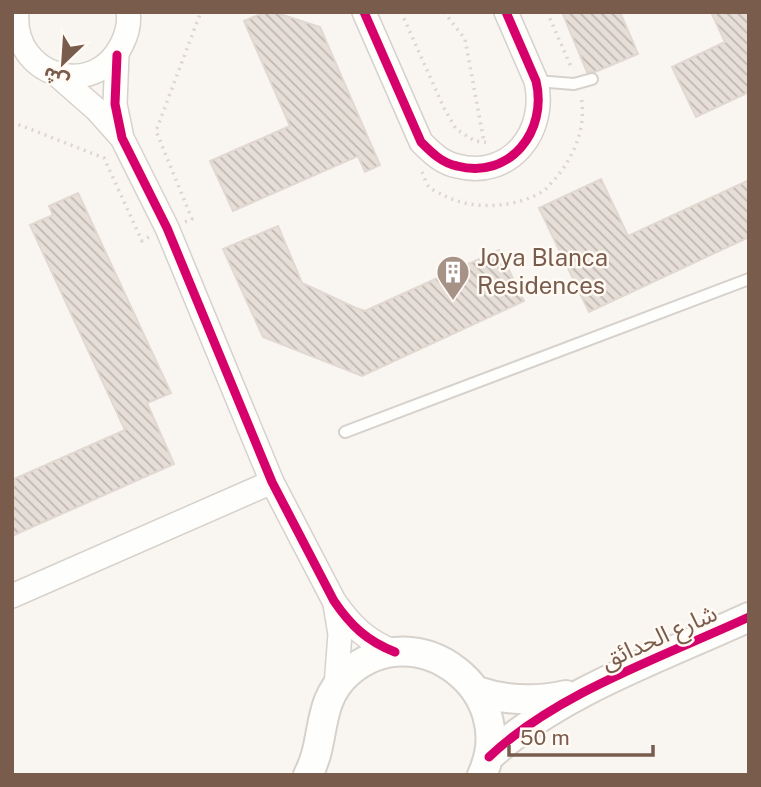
<svg xmlns="http://www.w3.org/2000/svg" width="761" height="787" font-family="'Public Sans','Noto Sans Arabic',sans-serif">
	<style>
		.building { fill: url(#building-back-hatch); stroke: #e2d8d2; stroke-width: 2 }
		.lines { fill: none; stroke-linecap: round; stroke-linejoin: round }
		.service-casing { stroke: #d7d1cb; stroke-width: 14 }
		.minor-casing { stroke: #d7d1cb; stroke-width: 26 }
		.tertiary-casing { stroke: #d7d1cb; stroke-width: 32 }
		.path { stroke: #dcd5d0; stroke-width: 3.5; stroke-dasharray: 2 5; stroke-linecap: butt }
		.service { stroke: #fefefd; stroke-width: 10 }
		.minor { stroke: #fefefd; stroke-width: 23 }
		.tertiary { stroke: #fefefd; stroke-width: 28 }
		.cycleway-casing { stroke: #fffaf3; stroke-width: 13 }
		.cycleway { stroke: #d6006c; stroke-width: 9 }
		.labels { text-anchor: middle; stroke-width: 5; stroke-linejoin: round; paint-order: stroke }
		.poi-label { font-size: 24px; fill: #7a5c4d; stroke: #fffaf3; text-anchor: start }
		.street-label { font-size: 24px; fill: #7a5c4d; stroke: #fffaf3 }
	</style>
	<defs>
		<pattern id="building-back-hatch" width="6" height="6" patternUnits="userSpaceOnUse" patternTransform="scale(1.75)"><rect width="6" height="6" fill="#e6ded7"/><path d="M-1 5l2 2M0 0l6 6M5-1l2 2" fill="none" stroke="#bfb7b1"/></pattern>
	</defs>
	<rect width="100%" height="100%" fill="#f9f5f0"/>
	<path class="building" d="M265 12H274L320 27 380 165 365 172 358 156 233 211 210 161 290 126 244 21Z
		M562 12H620L638 54 595 72H587Z
		M711 12H749V92L696 117 672 67 725 42Z
		M601 179 628 236 749 180V237L589 312 539 208Z
		M78 193 171 393 147 403 174 464 12 536V480L125 430 30 225 53 215 49 206Z
		M278 226 302 283 356 308 365 311 499 250 524 301 362 376 263 337 223 249Z"/>
	<g class="lines">
		<defs>
			<path id="service" d="M536 81 574 84 592 79
				M345 432 749 279"/>
			<path id="minor" d="M17 12C11 76 94 102 122 44 127 34 130 24 128 12
				M364 12 421 142C432 153 442 163 457 166 510 180 548 131 536 81L506 12
				M117 55 115 104 122 138 167 228 272 482 334 601C351 626 367 641 395 652
				M56 74 97 110 122 138
				M12 596 272 482
				M335 604 340 634 336 686"/>
			<path id="tertiary" d="M477 691C507 701 535 702 566 695
				M489 757C556 693 665 656 749 617
				M308 775C327 739 315 703 348 673 417 612 521 692 482 775"/>
		</defs>
		<use href="#service" class="service-casing"/>
		<use href="#minor" class="minor-casing"/>
		<use href="#tertiary" class="tertiary-casing"/>
		<path class="path" d="M401 12 444 108 456 129 475 141 491 143
			M444 12 465 39 484 142
			M547 12 572 69
			M12 122 104 158 142 241 149 237
			M422 172C424 176 426 184 429 187 432 190 439 193 443 195 473 211 514 208 542 192 547 189 550 184 554 180 574 157 587 127 581 96
			M185 222 192 219 156 131 200 14 204 12"/>
		<use href="#service" class="service"/>
		<use href="#minor" class="minor"/>
		<use href="#tertiary" class="tertiary"/>
		<defs>
			<path id="cycleway" d="M364 12 421 142C432 153 442 163 457 166 510 180 548 131 536 81L506 12
				M117 55 115 104 122 138 167 228 272 482 334 601C351 626 367 641 395 652
				M489 757C556 693 665 656 749 617"/>
		</defs>
		<use href="#cycleway" class="cycleway-casing"/>
		<use href="#cycleway" class="cycleway"/>
	</g>
	<defs>
		<symbol id="building-pin" viewBox="-11 -11 22 30"><path d="M0 17L-7.5 6A9.5 9.5 0 1 1 7.5 6Z" fill="#a69286" stroke="#fffaf3"/><path d="M-4-6H4V6H1V3H-1V6H-4ZM-2.5-4.3h1.7v1.8h-1.7ZM.8-4.3h1.7v1.8H.8ZM-2.5-1h1.7V.8h-1.7ZM.8-1h1.7V.8H.8Z" fill="#fff"/></symbol>
	</defs>
	<g fill-rule="evenodd">
		<use href="#building-pin" x="434" y="253" width="38" height="52"/>
	</g>
	<g class="labels">
		<g class="poi-label">
			<text x="477" y="266">Joya Blanca<tspan x="477" dy="28">Residences</tspan></text>
		</g>
		<g class="street-label">
			<text transform="translate(659 637) rotate(-24)" y="8">شارع الحدائق</text>
		</g>
	</g>
	<rect width="761" height="787" fill="none" stroke="#7a5c4d" stroke-width="28"/>
	<g transform="translate(63 63) rotate(205)" stroke="#fffaf3" stroke-width="5" paint-order="stroke">
	<path d="M0-5L12 26L0 18L-12 26Z" fill="#7a5c4d"/>
	<text y="-10" font-size="19" font-weight="bold" text-anchor="middle" fill="#7a5c4d">ش</text>
	</g>
	<path d="M509 745v10h144v-10" fill="none" stroke="#7a5c4d" stroke-width="3.5"/>
	<text x="520" y="745" font-size="21" fill="#7a5c4d" stroke="#fffaf3" stroke-width="5" paint-order="stroke">50 m</text>
</svg>
